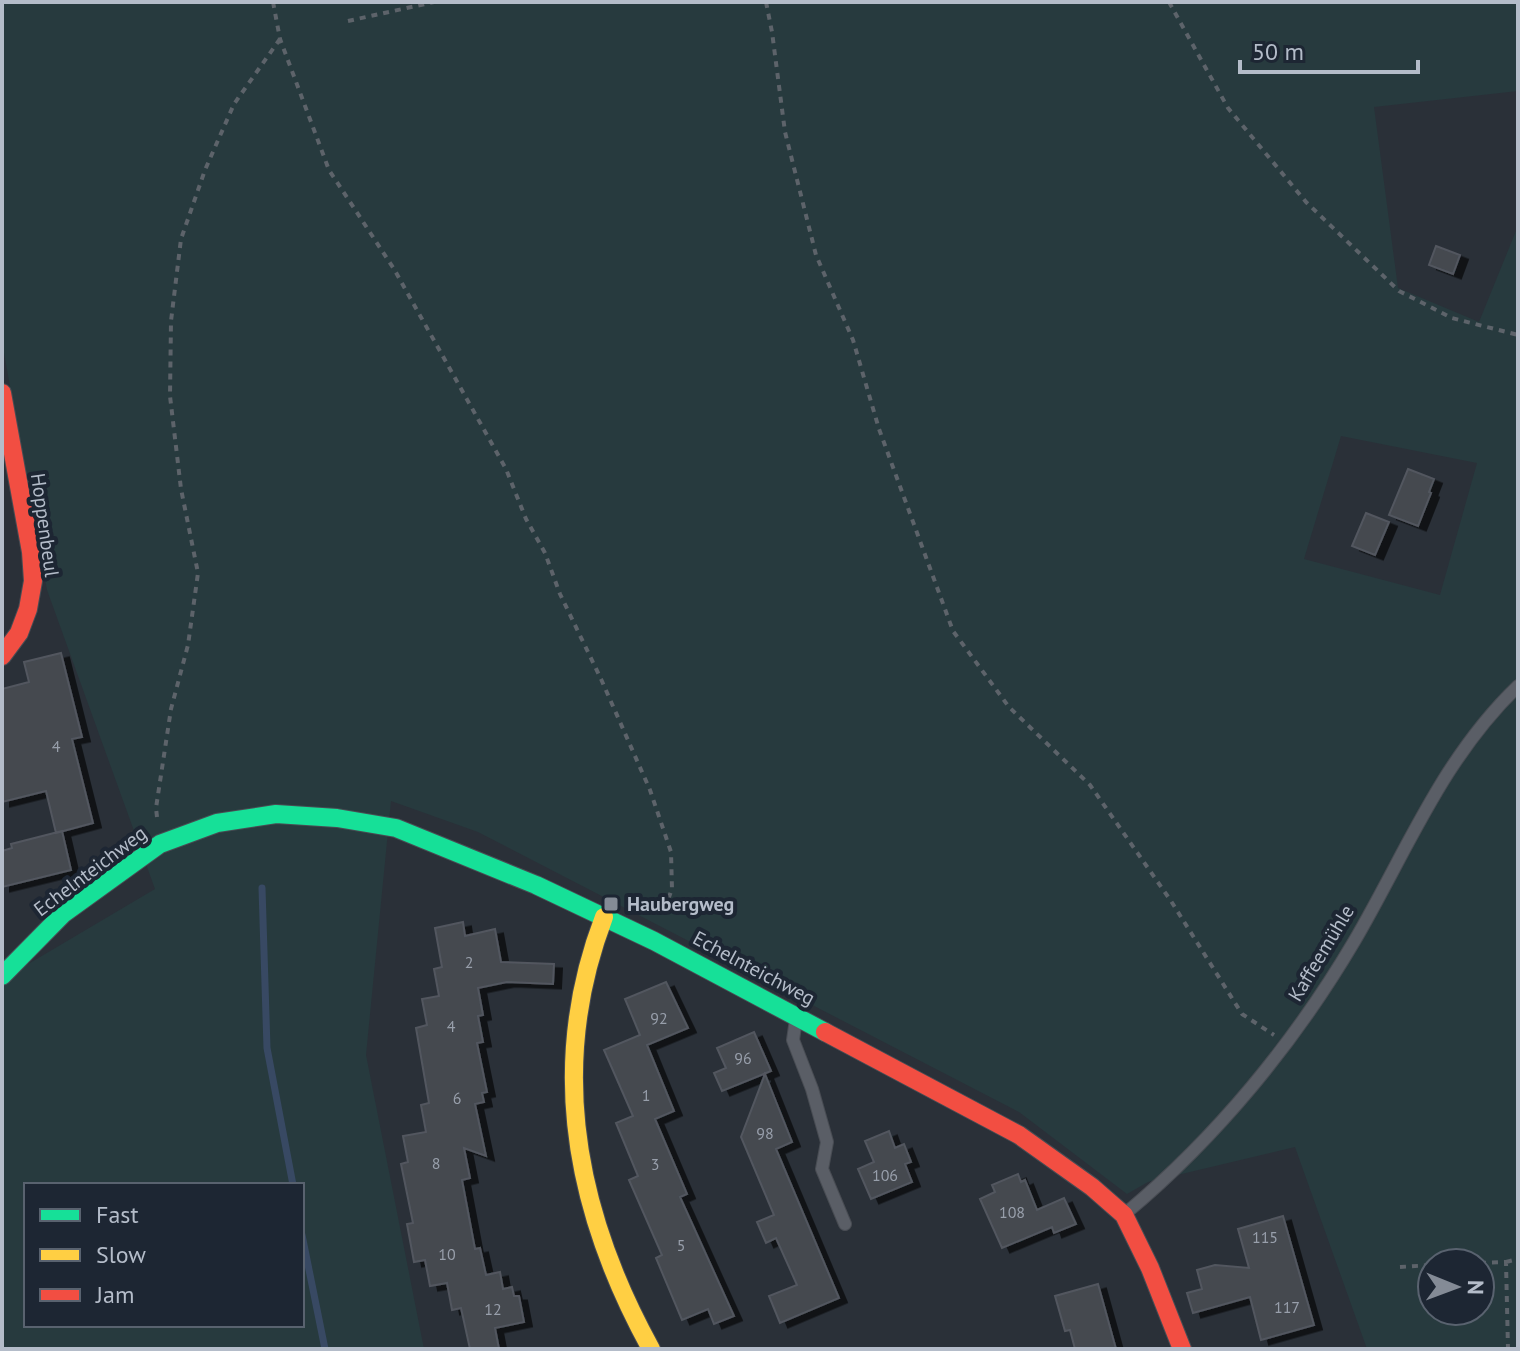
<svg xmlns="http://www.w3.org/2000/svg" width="1520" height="1351" font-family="'PT Sans',sans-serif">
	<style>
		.green { fill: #273a3e; fill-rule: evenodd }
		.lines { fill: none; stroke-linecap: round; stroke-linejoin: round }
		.stream { stroke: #384963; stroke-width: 7 }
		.building { fill: #444950; stroke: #52575f; stroke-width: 2; filter: url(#shadow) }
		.lane-casing { stroke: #484c53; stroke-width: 14 }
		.fast-casing { stroke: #484c53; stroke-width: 20 }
		.slow-casing { stroke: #484c53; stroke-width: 20 }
		.jam-casing { stroke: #484c53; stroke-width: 20 }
		.path { stroke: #5d636a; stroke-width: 4; stroke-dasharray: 6 6; stroke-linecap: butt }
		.lane { stroke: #5a5e66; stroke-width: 12 }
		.fast { stroke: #16e098; stroke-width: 18 }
		.slow { stroke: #ffcf43; stroke-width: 18 }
		.jam { stroke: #f24e42; stroke-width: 18 }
		.poi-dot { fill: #848b96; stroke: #1d2633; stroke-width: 3 }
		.labels { text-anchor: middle; stroke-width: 8; stroke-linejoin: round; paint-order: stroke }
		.number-label { font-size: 16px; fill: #989fab }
		.street-label { font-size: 20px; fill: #b4bcc9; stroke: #1d2633 }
		.poi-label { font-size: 20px; font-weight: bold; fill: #b4bcc9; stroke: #1d2633; text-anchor: start }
	</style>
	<defs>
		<filter id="shadow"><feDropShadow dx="8" dy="4.5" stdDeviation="0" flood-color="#0009"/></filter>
	</defs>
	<rect width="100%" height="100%" fill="#2a3038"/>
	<path class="green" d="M2 2H1518V91L1374 107 1398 288 1479 322 1518 226V1349H1367L1295 1147 1148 1182 1127 1194 1019 1112 478 832 391 801 366 1055 424 1349H2V989L8 976 155 889 47 590 2 342ZM1341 436 1477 463 1440 595 1304 559ZM26 1185H302V1325H26ZM1432 1263H1480V1311H1432Z"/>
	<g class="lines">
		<path class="stream" d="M262 888 267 1048 293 1185
			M302 1235 325 1349"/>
	</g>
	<path class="building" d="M1436 246 1460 255 1453 274 1429 265Z
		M1408 469 1434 479 1429 492 1431 493 1418 526 1389 515Z
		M1366 513 1389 522 1375 555 1352 546Z
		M61 653 82 737 72 739 93 823 56 833 46 791 2 802V689L29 682 24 662Z
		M62 831 71 870 2 887V851L12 848 11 844Z
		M463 922 465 936 495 929 501 962 554 964 553 984 507 982 478 988 483 1015 478 1016 483 1042 477 1043 487 1092 482 1093 484 1102 475 1104 486 1156 464 1148 470 1178 462 1180 475 1249 480 1248 486 1275 500 1272 503 1289 512 1287 514 1296H519L524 1322 495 1328 499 1349H470L461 1308 452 1310 447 1283 430 1286 425 1260 414 1262 407 1224 413 1223 401 1164 408 1162 403 1136 426 1132 421 1105 429 1103 416 1028 427 1025 422 999 439 996 434 969 442 967 435 928Z
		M666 982 688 1028 647 1045 674 1111 655 1119 687 1194 680 1197 734 1316 714 1324 708 1309 682 1320 656 1258 662 1255 629 1180 638 1176 616 1123 633 1116 604 1050 640 1035 625 999Z
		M754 1032 771 1071 722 1091 714 1073 726 1068 717 1048Z
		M765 1074 792 1142 776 1149 839 1298 780 1323 769 1296 797 1285 776 1238 766 1243 757 1222 774 1215 741 1137Z
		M889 1131 895 1148 904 1144 911 1162 905 1164 912 1182 871 1199 858 1169 874 1162 865 1141Z
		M1018 1174 1021 1182 1025 1180 1037 1210 1064 1198 1076 1224 1054 1233 1052 1227 1002 1248 980 1199 995 1192 992 1185Z
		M1283 1216 1314 1325 1261 1340 1250 1297 1193 1313 1187 1293 1202 1289 1197 1270 1215 1265 1249 1268 1238 1229Z
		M1098 1284 1116 1349H1075L1070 1330 1065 1331 1055 1296Z"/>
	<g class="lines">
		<defs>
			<path id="lane" d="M796 1019 793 1040 812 1089 827 1142 822 1169 845 1224
				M1126 1213C1217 1137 1295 1042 1355 940 1407 851 1442 759 1518 686"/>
			<path id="fast" d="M2 976 63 914 160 844 217 823 276 814 337 818 396 828 536 885 654 941 825 1032"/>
			<path id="slow" d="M604 917C547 1066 576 1213 651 1349"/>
			<path id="jam" d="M2 393 31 552 33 581 28 609 19 633 2 656
				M825 1032 1019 1135 1092 1187 1124 1215 1150 1268 1182 1349"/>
		</defs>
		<use href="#lane" class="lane-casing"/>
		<use href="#fast" class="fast-casing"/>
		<use href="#slow" class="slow-casing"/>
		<use href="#jam" class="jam-casing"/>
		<path class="path" d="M273 2 280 39 329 170 394 269 506 469 526 519 545 553 560 594 601 679 650 790 671 852 672 889 663 913
			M766 2 772 32 785 132 816 255 853 340 879 429 953 631 1009 707 1090 785 1171 901 1242 1014 1274 1035
			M1169 2 1228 108 1306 202 1399 291 1452 318 1518 335
			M348 21 434 2
			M157 817 156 808 171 709 188 645 198 573 181 489 170 396 171 321 181 239 205 170 234 104 280 39
			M1506 1262 1518 1259
			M1480 1263 1506 1262 1508 1349
			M1400 1267 1432 1265"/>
		<use href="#lane" class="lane"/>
		<use href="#fast" class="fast"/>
		<use href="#slow" class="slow"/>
		<use href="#jam" class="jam"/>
	</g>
	<rect class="poi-dot" x="603" y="896" width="16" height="16" rx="4"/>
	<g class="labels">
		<g class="number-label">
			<text x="56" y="752">4</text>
			<text x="469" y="968">2</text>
			<text x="659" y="1024">92</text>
			<text x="451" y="1032">4</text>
			<text x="743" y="1064">96</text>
			<text x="646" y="1101">1</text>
			<text x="457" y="1104">6</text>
			<text x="765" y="1139">98</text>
			<text x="436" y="1169">8</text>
			<text x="655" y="1170">3</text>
			<text x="885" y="1181">106</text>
			<text x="1012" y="1218">108</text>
			<text x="1265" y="1243">115</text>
			<text x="681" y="1251">5</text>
			<text x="447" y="1260">10</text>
			<text x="1287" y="1313">117</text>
			<text x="493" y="1315">12</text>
		</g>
		<g class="street-label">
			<text transform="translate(45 525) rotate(82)" y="7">Hoppenbeul</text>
			<text transform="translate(90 871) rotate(-37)" y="7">Echelnteichweg</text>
			<text transform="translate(1321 953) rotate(-59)" y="7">Kaffeemühle</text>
			<text transform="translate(754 968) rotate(28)" y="7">Echelnteichweg</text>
		</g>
		<g class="poi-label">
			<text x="627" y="911">Haubergweg</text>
		</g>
	</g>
	<rect width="1520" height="1351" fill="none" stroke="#b4bcc9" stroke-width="8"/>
	<rect x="24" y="1183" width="280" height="144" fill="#1d2633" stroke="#59626f" stroke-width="2"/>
	<rect x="40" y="1209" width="40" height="12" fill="#16e098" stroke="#59626f" stroke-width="2"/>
	<text x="96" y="1223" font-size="24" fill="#b4bcc9">Fast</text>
	<rect x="40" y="1249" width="40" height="12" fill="#ffcf43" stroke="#59626f" stroke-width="2"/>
	<text x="96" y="1263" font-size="24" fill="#b4bcc9">Slow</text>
	<rect x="40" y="1289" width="40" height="12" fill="#f24e42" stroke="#59626f" stroke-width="2"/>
	<text x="96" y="1303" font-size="24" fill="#b4bcc9">Jam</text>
	<g transform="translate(1456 1287) rotate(91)"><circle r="38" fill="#1d2633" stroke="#59626f" stroke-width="2"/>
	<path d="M0-6L14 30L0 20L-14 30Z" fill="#848b96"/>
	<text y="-12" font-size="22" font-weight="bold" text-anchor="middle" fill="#b4bcc9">N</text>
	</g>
	<path d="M1240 60v12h178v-12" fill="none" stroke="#b4bcc9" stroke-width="4"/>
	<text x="1252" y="60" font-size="24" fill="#b4bcc9" stroke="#1d2633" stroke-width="6" paint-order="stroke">50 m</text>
</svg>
